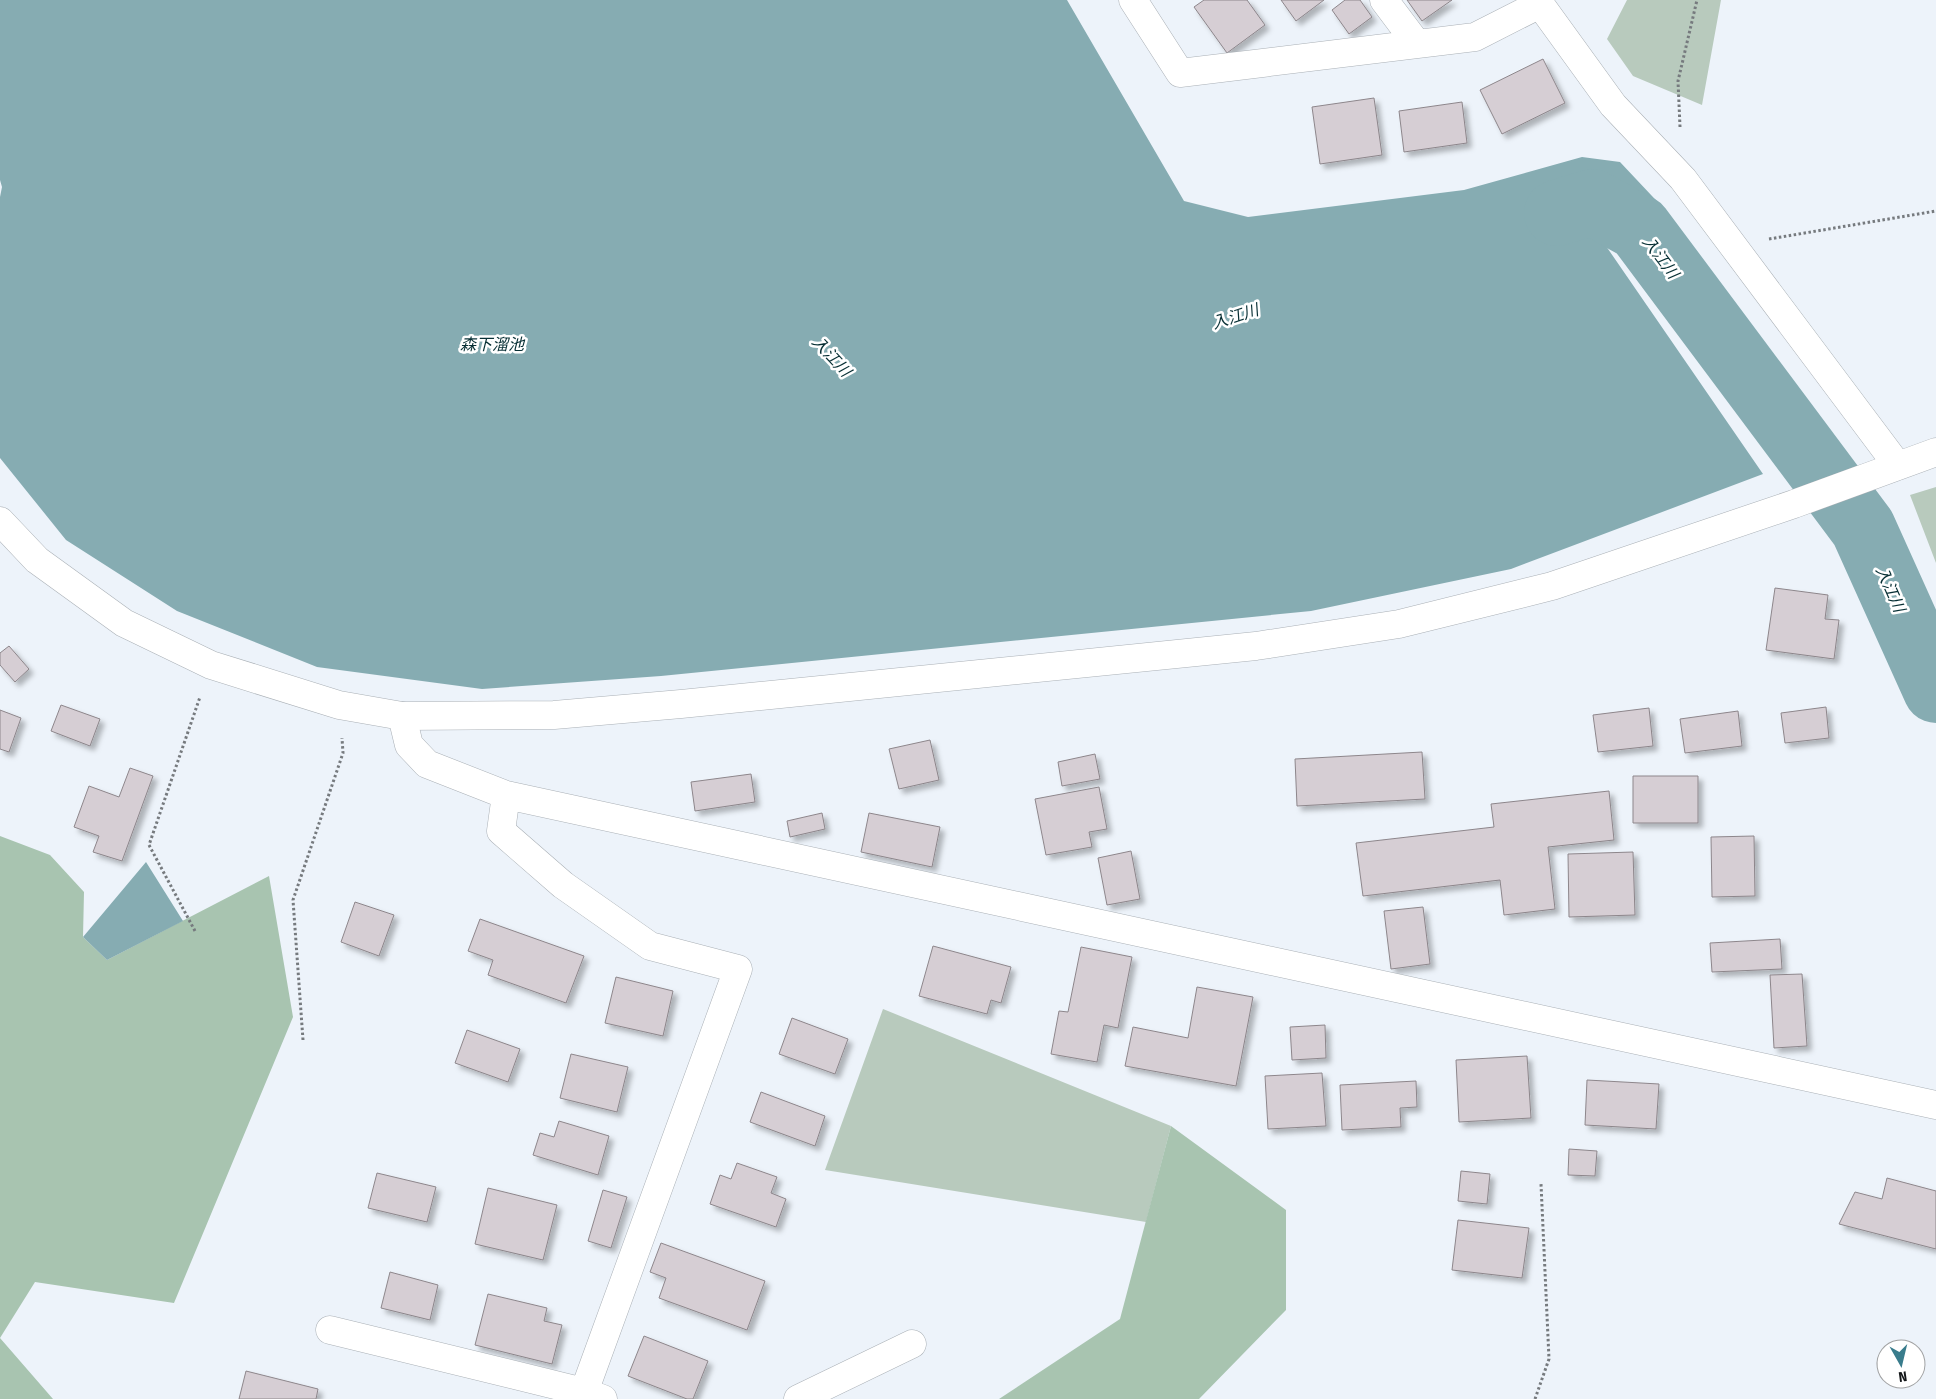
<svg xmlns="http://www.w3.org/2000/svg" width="1936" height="1399" font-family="'Fira Sans Condensed','Noto Sans JP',sans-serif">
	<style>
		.green { fill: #b8cabd }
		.forest { fill: #a8c4b0 }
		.water { fill: #86acb2 }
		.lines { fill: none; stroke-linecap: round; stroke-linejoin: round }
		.river { stroke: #86acb2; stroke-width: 66 }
		.building { fill: #d6ced4; stroke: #8d868b; filter: url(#shadow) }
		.street-casing { stroke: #aab0b6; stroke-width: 29 }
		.secondary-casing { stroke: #aab0b6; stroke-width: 29 }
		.path { stroke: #767a7e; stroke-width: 3; stroke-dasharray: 2.5 2.5; stroke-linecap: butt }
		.street { stroke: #fff; stroke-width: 28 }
		.secondary { stroke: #fff; stroke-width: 28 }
		.labels { text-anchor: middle; stroke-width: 5; stroke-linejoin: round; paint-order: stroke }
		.water-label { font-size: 16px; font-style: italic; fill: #072f34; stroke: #fff }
	</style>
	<defs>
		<filter id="shadow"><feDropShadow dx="4.5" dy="4.5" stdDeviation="2.5" flood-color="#0004"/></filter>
	</defs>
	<rect width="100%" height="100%" fill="#edf3fa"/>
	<path class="green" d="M1627 0H1721L1702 105 1633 76 1607 39Z
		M1936 487V563L1910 495Z
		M883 1009 1171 1126 1146 1222 825 1170Z"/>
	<path class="forest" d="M0 836 50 855 84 892 83 937 107 960 269 876 293 1017 174 1303 35 1282 0 1338 53 1399H0Z
		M1171 1126 1286 1210V1310L1199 1399H999L1120 1319Z"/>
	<path class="water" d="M0 0H1067L1184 201 1248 217 1464 190 1582 157 1620 162 1668 213 1606 246 1763 474 1511 569 1311 611 661 676 482 689 317 667 177 611 66 540 0 458V197L2 187 0 180Z
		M146 862 183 921 107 960 83 937Z"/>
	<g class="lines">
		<path class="river" d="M1557 213 1592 202 1639 228 1863 528 1936 690"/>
	</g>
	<path class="building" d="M1204 0H1247L1265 25 1227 53 1194 7Z
		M1281 0H1324L1296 21Z
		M1345 0H1360L1372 17 1349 34 1332 10Z
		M1407 0H1452L1422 21Z
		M1543 59 1565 103 1502 134 1480 90Z
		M1374 98 1382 155 1320 164 1312 107Z
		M1462 102 1467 143 1404 152 1399 111Z
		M1775 588 1828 595 1825 619 1839 620 1834 659 1766 650Z
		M9 646 29 669 15 682 0 665V653Z
		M61 705 100 719 90 746 51 731Z
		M1826 707 1829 738 1785 743 1781 713Z
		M1649 708 1653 746 1598 752 1593 715Z
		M0 710 21 718 9 752 0 749Z
		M1738 711 1742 746 1685 753 1680 719Z
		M930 740 939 780 899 789 889 749Z
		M1422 752 1425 799 1297 806 1295 759Z
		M1095 754 1100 779 1062 786 1058 762Z
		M130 768 153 776 122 861 93 852 99 836 74 827 89 786 119 797Z
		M751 774 755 802 695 811 691 782Z
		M1633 776H1698V823H1633Z
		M1099 787 1107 829 1089 832 1092 847 1046 855 1035 799Z
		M1609 791 1614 840 1548 847 1555 909 1504 915 1500 880 1363 896 1356 843 1494 827 1491 804Z
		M822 813 825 829 790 837 787 821Z
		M869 813 940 827 932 867 861 852Z
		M1754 836 1755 896 1712 897 1711 837Z
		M1131 851 1140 899 1107 905 1098 858Z
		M1633 852 1635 915 1569 917 1568 854Z
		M355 902 394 915 379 956 341 942Z
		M1423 907 1430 964 1391 969 1384 911Z
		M480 919 584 956 566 1003 488 975 493 960 468 951Z
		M1780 939 1782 969 1712 972 1710 943Z
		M933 946 1011 967 1001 1003 991 1000 987 1014 919 996Z
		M1081 947 1132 957 1118 1028 1104 1025 1097 1062 1051 1054 1059 1011 1068 1012Z
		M1802 974 1807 1046 1774 1048 1770 975Z
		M616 977 673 991 663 1036 605 1023Z
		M1197 987 1253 997 1236 1086 1125 1066 1133 1027 1188 1038Z
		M792 1018 848 1039 835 1074 779 1054Z
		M1325 1025 1326 1058 1292 1060 1290 1027Z
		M467 1030 520 1049 508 1082 455 1063Z
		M571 1054 628 1067 617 1112 560 1098Z
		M1527 1056 1531 1118 1459 1122 1456 1060Z
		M1322 1073 1326 1126 1268 1129 1265 1076Z
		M1587 1080 1659 1084 1656 1129 1585 1125Z
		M1416 1081 1417 1107 1400 1108 1401 1127 1342 1130 1340 1085Z
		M761 1092 825 1116 815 1146 750 1122Z
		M559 1121 609 1136 598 1175 533 1155 540 1133 554 1137Z
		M1569 1149 1597 1151 1595 1176 1568 1175Z
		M737 1163 777 1177 771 1193 786 1199 776 1227 710 1204 720 1175 731 1179Z
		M1461 1171 1490 1174 1487 1204 1458 1201Z
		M377 1173 436 1187 427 1222 368 1208Z
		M1887 1178 1936 1191V1249L1839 1224 1855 1192 1882 1199Z
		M488 1188 557 1205 543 1260 475 1244Z
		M603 1190 627 1197 611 1248 588 1241Z
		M1458 1220 1529 1228 1522 1278 1452 1270Z
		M661 1243 765 1281 747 1330 659 1298 666 1278 650 1272Z
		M390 1272 438 1285 430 1320 381 1308Z
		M488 1294 547 1308 544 1321 562 1325 552 1364 475 1345Z
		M644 1336 708 1361 693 1399H687L628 1376Z
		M246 1371 318 1389 316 1399H239Z"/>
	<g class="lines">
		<defs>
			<path id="street" d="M1133 0 1180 73 1475 37 1540 4
				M1384 0 1417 44
				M402 716 409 745 427 764 506 795 1936 1105
				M506 795 501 831 563 885 650 946 738 969 584 1392
				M330 1330 584 1392 603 1399
				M798 1399 912 1344"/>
			<path id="secondary" d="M1537 0 1613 105 1683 179 1898 466
				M0 521 37 560 124 623 211 665 339 705 402 716 554 715 681 704 1256 646 1399 624 1552 586 1794 504 1936 452"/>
		</defs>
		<use href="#street" class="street-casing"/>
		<use href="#secondary" class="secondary-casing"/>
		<path class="path" d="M1680 127 1678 81 1697 0
			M1769 239 1936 211
			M195 931 149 845 200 697
			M303 1040 293 900 343 753 342 738
			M1535 1399 1549 1359 1541 1184"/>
		<use href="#street" class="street"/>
		<use href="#secondary" class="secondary"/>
	</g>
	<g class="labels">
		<g class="water-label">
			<text transform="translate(1661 257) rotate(53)" y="6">入江川</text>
			<text transform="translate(1235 316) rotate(-18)" y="6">入江川</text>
			<text x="492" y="350">森下溜池</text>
			<text transform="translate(832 356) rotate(47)" y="6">入江川</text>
			<text transform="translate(1891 589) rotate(66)" y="6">入江川</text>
		</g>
	</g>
	<g transform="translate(1901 1364) rotate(172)"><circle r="24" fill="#ffffff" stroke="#a1a2a3"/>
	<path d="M0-4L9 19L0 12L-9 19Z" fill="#397c8c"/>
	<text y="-8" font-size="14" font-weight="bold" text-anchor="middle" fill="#131618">N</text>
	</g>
</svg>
